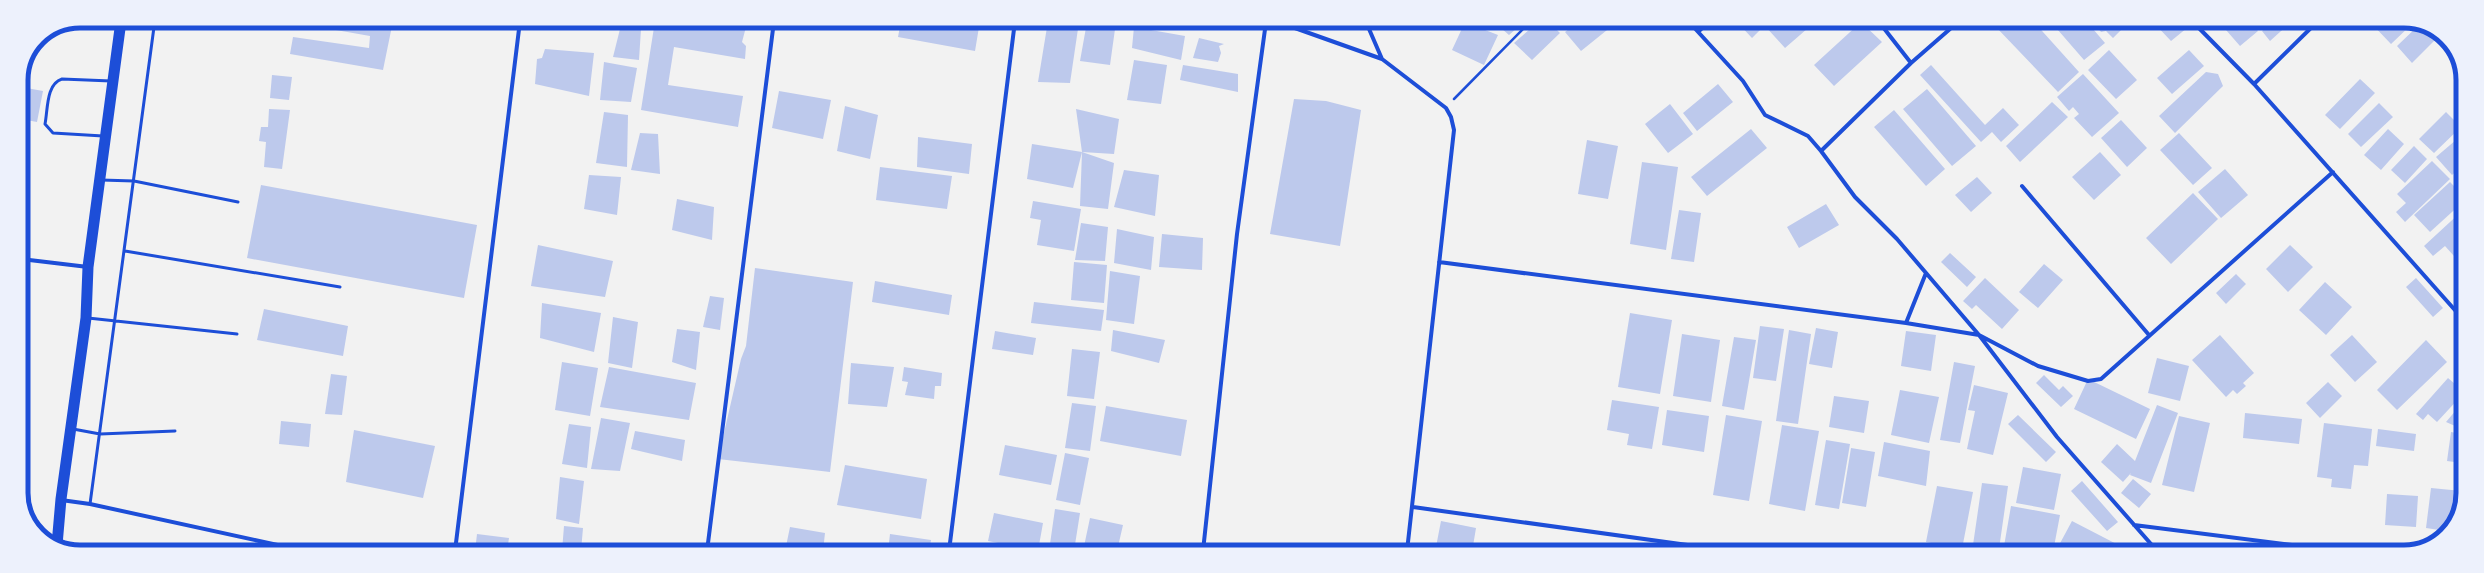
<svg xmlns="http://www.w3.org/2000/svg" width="2484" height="573" font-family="Spectral,serif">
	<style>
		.building { fill: #bdc9ec }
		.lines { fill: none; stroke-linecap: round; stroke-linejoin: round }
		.path { stroke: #1d4ed8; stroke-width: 2.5 }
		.service { stroke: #1d4ed8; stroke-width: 3 }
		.minor { stroke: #1d4ed8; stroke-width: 4 }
		.trunk { stroke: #1d4ed8; stroke-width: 11 }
		.rim { fill: none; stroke: #1d4ed8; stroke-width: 5 }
	</style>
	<rect width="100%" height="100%" fill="#f2f2f2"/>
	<path class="building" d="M296 21H393L383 70 290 54 293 37 369 48 370 36 296 23Z
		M450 21H486L484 29Z
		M655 21H710L746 27 742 42 746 46 745 59 674 47 668 85 743 96 738 127 641 110Z
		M901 21H980L975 51 898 37Z
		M1048 21 1079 22 1070 83 1038 82Z
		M1087 22H1116L1110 65 1080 61Z
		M1156 22H1186L1185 28Z
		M1465 22 1498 35 1484 65 1452 50Z
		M1494 22H1524L1509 35Z
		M1538 22H1549L1560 33 1532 60 1514 43Z
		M1578 22H1617L1581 51 1565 32Z
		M1737 22H1756L1762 28 1752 38Z
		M1770 22H1815L1785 48 1765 26Z
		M1861 22 1882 42 1834 86 1814 65Z
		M2000 22H2034L2079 72 2058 92 1995 26Z
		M2051 22H2087L2105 43 2084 60Z
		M2093 22H2116L2122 29 2113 38 2106 31 2101 32Z
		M2120 22H2132L2126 28Z
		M2153 22H2181L2187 28 2171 41Z
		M2219 22H2250L2258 31 2240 46Z
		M2272 22H2291L2270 41 2262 31Z
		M2370 22H2408L2411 25 2391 44Z
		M2420 24 2439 36 2412 63 2397 46Z
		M621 25 641 29 639 60 613 57Z
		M1134 27 1185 36 1181 60 1132 48Z
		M1199 38 1224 44 1219 46 1221 53 1218 62 1193 58Z
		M2447 40 2448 41 2457 62 2441 46Z
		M545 49 594 53 589 96 535 84 537 59 542 58Z
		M2109 50 2137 80 2116 99 2088 70Z
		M2189 50 2204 66 2172 94 2157 78Z
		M1134 60 1167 65 1161 104 1127 100Z
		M604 62 637 68 631 102 600 100Z
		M1183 65 1238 74V92L1180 80Z
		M1931 65 1985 125 2003 108 2019 125 2001 142 1992 132 1981 142 1920 75Z
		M2206 72 2218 74 2223 86 2175 133 2159 116Z
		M2083 74 2119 113 2092 137 2074 118 2079 114 2073 107 2069 111 2057 97Z
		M272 75 292 77 289 100 270 98Z
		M2360 79 2375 93 2340 129 2325 115Z
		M1718 84 1733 102 1697 131 1683 113Z
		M21 87 43 91 37 122 21 119Z
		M1927 89 1976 146 1952 166 1903 109Z
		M779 91 831 100 823 139 772 128Z
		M1294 99 1326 101 1361 110 1340 246 1270 234Z
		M2052 102 2068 117 2020 162 2006 146Z
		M2379 103 2393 117 2361 147 2348 134Z
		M1670 104 1693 134 1668 153 1645 124Z
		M845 106 878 115 870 159 837 151Z
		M269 109 290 110 282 169 264 167 266 142 259 141 261 127H268Z
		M1076 109 1119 119 1114 154 1082 152Z
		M1894 110 1945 169 1926 186 1874 127Z
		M604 112 628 115 627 167 596 163Z
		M2446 112 2461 127 2434 153 2419 139Z
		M2121 120 2147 148 2127 167 2101 138Z
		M1751 129 1767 148 1707 196 1691 177Z
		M2388 129 2404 144 2381 170 2364 155Z
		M640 133 658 134 660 174 631 170Z
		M2179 133 2212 168 2193 185 2160 150Z
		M2463 134V165L2452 175 2436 157Z
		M918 137 972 144 969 174 917 167Z
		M1587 140 1618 146 1608 199 1578 194Z
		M1032 144 1082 152 1073 188 1027 179Z
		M2414 146 2427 159 2405 183 2391 170Z
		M1082 152 1114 163 1108 209 1080 206Z
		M2100 152 2121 175 2094 200 2072 177Z
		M2432 161 2450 179 2405 222 2396 212 2406 203 2397 194Z
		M1642 162 1678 167 1666 250 1630 244Z
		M880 167 952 176 947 209 876 200Z
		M2225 169 2248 195 2221 218 2198 192Z
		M1124 170 1159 175 1155 216 1114 207Z
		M2463 172V184L2457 178Z
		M589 175 621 177 617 215 584 209Z
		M1977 177 1992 193 1971 212 1955 195Z
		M2450 182 2463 195V202L2430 232 2414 215Z
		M261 185 477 225 464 298 247 258Z
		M2193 193 2218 219 2171 264 2146 238Z
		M677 199 714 207 712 240 672 230Z
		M1033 201 1081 209 1074 251 1037 245 1041 220 1030 218Z
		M1826 204 1839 225 1799 248 1787 227Z
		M1679 210 1701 213 1694 262 1671 259Z
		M2463 210 2462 256V265L2445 246 2433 256 2424 246Z
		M1081 223 1108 227 1105 261 1075 260Z
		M1117 229 1154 237 1151 270 1114 263Z
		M1162 234 1203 238 1202 270 1159 267Z
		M538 245 613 261 605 297 531 286Z
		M2290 245 2313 267 2288 292 2266 269Z
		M1950 253 1976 277 1967 287 1941 262Z
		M1074 262 1107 265 1104 303 1071 300Z
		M2044 264 2063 280 2038 308 2019 292Z
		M755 268 853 282 830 472 718 459 741 359 746 346Z
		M1110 271 1140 276 1134 324 1106 320Z
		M2236 274 2246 284 2226 304 2216 293Z
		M1985 278 2019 310 2002 329 1976 305 1972 309 1963 301Z
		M2416 278 2443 308 2433 317 2406 287Z
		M875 281 952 295 949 315 872 302Z
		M2325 282 2352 307 2326 335 2299 310Z
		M710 296 724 298 720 330 703 327Z
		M1034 302 1104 310 1101 331 1031 323Z
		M542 303 601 313 594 352 540 338Z
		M264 309 348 326 343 356 257 340Z
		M1630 313 1672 320 1660 394 1618 387Z
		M613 317 638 322 632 368 608 363Z
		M1760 326 1784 329 1776 381 1753 378Z
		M1816 328 1838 332 1832 368 1809 364Z
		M677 329 700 332 696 370 672 362Z
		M1113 330 1165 340 1159 363 1111 351Z
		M1789 330 1811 334 1798 424 1776 421Z
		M995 331 1036 338 1033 355 992 349Z
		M1906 331 1936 335 1931 371 1901 366Z
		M1682 334 1720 340 1711 402 1673 396Z
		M2220 335 2254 373 2243 383 2246 386 2237 394 2233 390 2226 397 2192 360Z
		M2352 335 2377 362 2355 382 2330 355Z
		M1734 337 1756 340 1744 410 1722 406Z
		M2426 340 2447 362 2397 410 2377 390Z
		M1072 349 1100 352 1094 399 1067 396Z
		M2157 358 2189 366 2180 401 2148 393Z
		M562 362 598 368 590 416 555 410Z
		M1954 362 1975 366 1960 443 1940 440Z
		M851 363 894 367 887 407 848 404Z
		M609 367 696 383 689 420 600 407Z
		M904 367 942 373 941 386H935L934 399 905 395 908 382 902 381Z
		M331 374 347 376 342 415 325 414Z
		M2044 375 2059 390 2063 386 2073 396 2061 407 2036 383Z
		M2448 378 2462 390V395L2437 422 2428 414 2423 420 2416 414Z
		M2088 379 2150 409 2136 439 2074 409Z
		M2328 382 2342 396 2320 418 2306 403Z
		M1974 385 2008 393 1993 455 1967 449 1975 411 1968 410Z
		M1900 390 1939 397 1929 443 1891 435Z
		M1834 396 1869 401 1864 433 1829 427Z
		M1612 400 1659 407 1652 449 1627 445 1629 434 1607 430Z
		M1072 403 1096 406 1090 451 1065 448Z
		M2462 403V429L2446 422Z
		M2157 405 2178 413 2151 483 2130 475 2131 473 2123 482 2101 462 2117 444 2135 461Z
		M1106 406 1187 420 1181 456 1100 441Z
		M1667 410 1709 416 1704 452 1662 445Z
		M2245 413 2302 419 2299 444 2243 438Z
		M1726 415 1762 421 1749 501 1713 495Z
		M2018 415 2056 452 2046 462 2008 424Z
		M2179 416 2210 423 2194 492 2162 485Z
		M601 418 630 423 620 471 591 469Z
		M281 421 311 424 309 447 279 444Z
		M2324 423 2372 429 2368 466 2354 465 2351 489 2331 487 2332 479 2317 477Z
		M569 424 591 427 587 468 562 464Z
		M1782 425 1819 431 1805 511 1769 504Z
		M2378 429 2416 434 2414 451 2376 446Z
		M354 430 435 446 423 498 346 482Z
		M635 431 685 440 682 461 631 449Z
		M2451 432 2462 434V463L2447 461Z
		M1826 440 1850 444 1839 509 1815 505Z
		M1884 442 1930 451 1926 486 1878 476Z
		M1005 445 1057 455 1051 485 999 475Z
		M1851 448 1875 452 1866 507 1842 503Z
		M1065 453 1089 458 1080 505 1056 500Z
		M845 465 927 479 921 519 837 505Z
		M2023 467 2061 474 2054 510 2016 503Z
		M560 477 584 481 579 524 556 519Z
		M2133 479 2151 494 2139 508 2121 493Z
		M2082 481 2118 522 2107 531 2071 491Z
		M1982 483 2008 486 1999 549 1973 545Z
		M1937 486 1973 492 1962 549 1926 542Z
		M2431 488 2462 491V505L2446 531 2426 528Z
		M2387 494 2418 496 2416 527 2385 525Z
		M2011 506 2060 515 2053 552H2003Z
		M1055 509 1080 513 1074 551H1049Z
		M994 513 1043 523 1038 551 988 541Z
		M1090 518 1123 525 1117 551H1083Z
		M1441 521 1476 528 1472 552H1435Z
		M2072 521 2132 552H2067L2058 547Z
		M564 526 583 528 581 551H562Z
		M790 527 825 533 823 551H785Z
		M477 534 509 538 507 551H475Z
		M890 534 931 540 929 551H888Z
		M1593 547 1615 551V552H1592Z"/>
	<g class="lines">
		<path class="path" d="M1454 99 1530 22"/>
		<path class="service" d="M126 21 154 27 181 21
			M222 21 272 28
			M103 136 53 133 45 124C48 109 46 84 62 79L111 81
			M101 180 134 181 238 202
			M125 251 340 287
			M88 318 237 334
			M73 429 100 434 175 431
			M90 504 154 27"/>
		<path class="minor" d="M1278 22 1382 59 1446 108 1451 117 1454 130 1407 551
			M1366 22 1382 59
			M1689 22 1743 81 1765 115 1808 136 1821 151 1855 197 1897 239 1979 335 2057 437 2158 552
			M1879 22 1911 63
			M2193 22 2254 84 2462 318
			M1699 31 1709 22
			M2254 84 2317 22
			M1821 151 1911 63 1958 22
			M2022 186 2149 335
			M21 259 88 267
			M1439 262 1906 323 1979 335 2038 366 2088 381 2101 379 2333 172
			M1906 323 1926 273
			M61 500 90 504 305 551
			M1413 507 1738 552
			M2134 525 2348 552
			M455 551 520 21
			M707 551 774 21
			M949 551 1015 21
			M1203 551 1237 234 1266 22"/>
		<path class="trunk" d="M57 545 61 499 86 318 88 267 121 21"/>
	</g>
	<path d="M0 0H2484V573H0ZM80 28H2404A52 52 0 0 1 2456 80V493A52 52 0 0 1 2404 545H80A52 52 0 0 1 28 493V80A52 52 0 0 1 80 28Z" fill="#edf1fc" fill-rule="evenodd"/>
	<path class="rim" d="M80 28H2404A52 52 0 0 1 2456 80V493A52 52 0 0 1 2404 545H80A52 52 0 0 1 28 493V80A52 52 0 0 1 80 28Z"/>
</svg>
